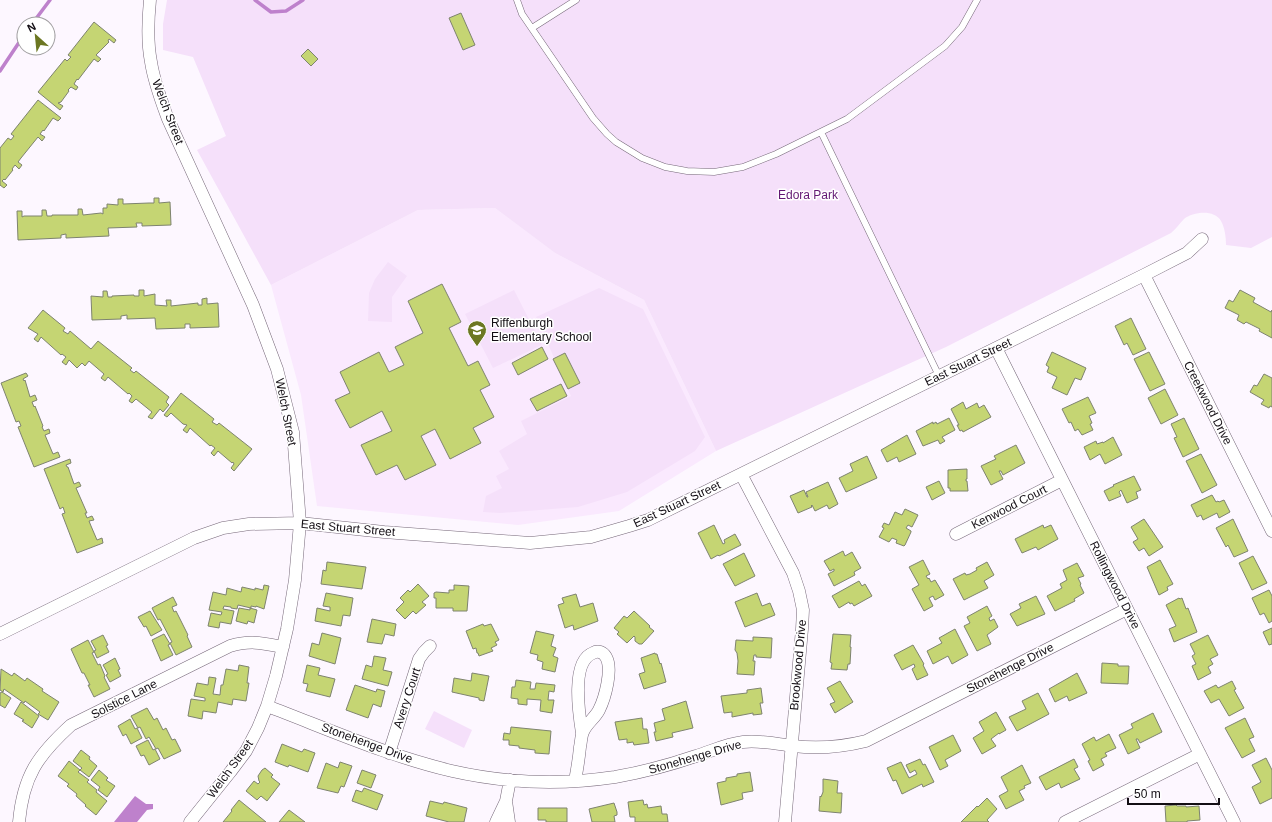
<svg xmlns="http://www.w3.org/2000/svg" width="1272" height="822" font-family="Arial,sans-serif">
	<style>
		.built { fill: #fae9fe }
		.green { fill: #f5e0fa }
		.water { fill: #be81cc }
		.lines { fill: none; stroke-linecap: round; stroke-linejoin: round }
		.stream { stroke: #be81cc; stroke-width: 3.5 }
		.building { fill: #c5d573; stroke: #7e836f }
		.service-casing { stroke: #766879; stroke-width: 7 }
		.minor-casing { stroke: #766879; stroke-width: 13 }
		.service { stroke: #fff; stroke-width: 6 }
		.minor { stroke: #fff; stroke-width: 12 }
		.labels { text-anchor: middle; stroke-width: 3; stroke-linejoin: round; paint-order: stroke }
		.street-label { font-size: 12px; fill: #130e14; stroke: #fff }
		.park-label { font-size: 12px; fill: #621773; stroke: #fff }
		.poi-label { font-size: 12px; fill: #130e14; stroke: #fff; text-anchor: start }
	</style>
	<rect width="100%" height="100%" fill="#fdf7ff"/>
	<path class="built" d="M495 208 555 253 644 300 716 451 619 511 518 525 317 506 301 395 271 285 418 210Z"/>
	<path class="green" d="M167 0H1272V237L1251 248 1226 245C1226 238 1225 228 1221 221 1214 209 1193 212 1184 219 1179 224 1176 229 1171 233L946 347 716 451 644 300 555 253 495 208 418 210 271 285 197 150 226 136 193 57 163 50V24Z
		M388 262 407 276 392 297V322L368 321 369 293 375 279Z
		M599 288 643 309 705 437 695 451 627 492 578 507 500 513 483 512 486 496 502 488 496 476 509 469 499 451 527 434 521 421 571 396 536 317Z
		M514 290 542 345 493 368 465 314Z
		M434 711 472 730 464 748 425 729Z"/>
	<path class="water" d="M135 796 146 804H153V809L147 810 137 822H114Z"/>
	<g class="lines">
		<path class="stream" d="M255 0 271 12 286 11 303 0
			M32 24 50 0
			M0 71 24 35"/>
	</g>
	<path class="building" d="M461 13 475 45 463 50 449 18Z
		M94 22 116 40 114 43 109 39 108 41 109 42 96 55 101 59 98 62 94 59 78 80 77 79 74 84 78 87 76 90 71 87 68 90 69 91 61 102 58 103 63 106 60 110 38 92 65 59 67 61 71 57 68 55Z
		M308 49 318 59 311 66 301 56Z
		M38 100 61 118 58 121 53 118 44 131 43 130 40 134 45 137 42 141 38 137 21 158 18 162 22 165 19 169 15 165 12 169 13 170 5 180 4 179 2 181 7 185 4 188 0 185V148L8 138 11 140 14 136 11 134Z
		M154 198H159V203L170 202 171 225 142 226V223H136L137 227 108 228 109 236 66 238V234L61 235V238L18 240 17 211H22V217L24 216H42V210H46L47 216H52V215H78V209H82L83 215 101 213 103 214V208H107V204L118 205V199H123V204L149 203H154Z
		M442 284 461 322 449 328 468 366 478 361 490 385 480 390 494 417 473 428 481 443 450 459 435 429 421 436 436 465 405 480 397 465 376 475 361 445 392 431 382 411 350 428 335 400 350 393 340 372 379 352 389 372 404 365 395 347 423 333 408 301Z
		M139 290H144V296L155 294V305L167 306 166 300H171V306L198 303V305H202V299L207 298V304L218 303 219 327 190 328V324H185V328L156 329 155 318 127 319V315L121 316V319L92 320 91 296 103 297V291H107L108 297H112V296L134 295V296H139Z
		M1240 290 1255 298 1253 302 1271 312 1272 310V338L1259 331 1260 329 1246 322 1244 324 1237 320 1239 315 1225 308 1229 300 1233 302Z
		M43 310 65 328 63 331 68 334 70 331 91 349 98 341 132 368 130 370 134 373 136 371 169 397 166 402 169 405 163 412 160 409 152 419 148 417 152 412 136 399 132 403 129 401 132 396 129 393 128 394 108 377 105 381 101 378 104 374 89 361 85 366 82 363 77 368 69 360 66 365 62 362 66 357 62 354 61 355 41 337 38 342 34 339 38 334 28 328Z
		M1131 318 1146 349 1133 355 1127 343 1124 345 1115 326Z
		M542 347 548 359 518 375 512 363Z
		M1052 352 1086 368 1081 380 1075 378 1067 395 1052 388 1057 377 1047 372 1049 367 1046 365Z
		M1149 352 1165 384 1150 391 1134 359Z
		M565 353 580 383 568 389 553 359Z
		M26 373 28 376 23 379 24 381 25 380 30 397 35 395 37 400 32 402 34 407 35 406 43 426 42 427 44 431 49 429 50 433 45 435 53 454 58 452 60 457 34 467 18 427 21 426 19 421 16 422 1 383Z
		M1264 374 1272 378V407L1270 406 1269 408 1261 404 1264 400 1250 392 1254 385 1257 386Z
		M561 384 567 396 537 411 530 399Z
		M1165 389 1178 415 1161 424 1148 398Z
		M181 393 214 419 212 422 217 425 219 423 252 449 234 471 231 468 234 464 233 462 232 463 218 451 214 456 211 453 215 448 211 445 210 446 190 428 187 433 183 430 187 425 183 424 171 413 167 417 164 415Z
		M1088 397 1096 413 1089 416 1092 423 1090 424 1093 430 1082 435 1078 429 1075 431 1071 422 1069 423 1062 409Z
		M963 402 966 409 977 403 979 408 984 405 991 417 963 432 962 430 960 431 957 425H959L951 409Z
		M949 418 955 430 942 437 945 441 940 444 938 440 923 446 916 431 933 422V424L936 422 937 424Z
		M1184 418 1199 449 1183 457 1174 438 1177 437 1171 424Z
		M907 435 916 454 899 462 897 457 887 462 881 450Z
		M1113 437 1122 455 1105 464 1100 454 1090 460 1084 447 1096 441 1097 444 1103 442V443Z
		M1016 445 1025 463 1003 475 1001 471H999L1003 479 991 485 981 466 996 459 994 456Z
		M1201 454 1217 485 1202 493 1186 461Z
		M867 456 877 478 846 492 839 478 853 471 850 464Z
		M70 459 71 463 66 465 67 467H68L74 484 79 482 81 486 76 488 87 513H85L87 518 92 516 94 520 89 521 91 526 97 540 102 538 103 543 77 553 62 514 65 513 63 507 60 509 44 469Z
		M967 469V479H966V481H967L968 491H950V488H948V470Z
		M1134 476 1141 490 1136 492 1138 498 1127 503 1121 490 1119 492 1121 496 1109 501 1104 491 1114 486 1113 485Z
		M939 481 945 493 932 500 926 487Z
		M828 482 838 504 829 509 827 505 815 511 812 505 811 506 812 507 798 513 790 496 804 490 807 497H808L806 492Z
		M1212 495 1216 502 1218 501 1219 502 1224 500 1230 512 1219 518 1217 513 1203 520 1201 515 1197 517 1191 505Z
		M905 509 918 515 912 527 908 525 906 528 911 531V532L905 545 904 546 896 543 897 540 892 538 889 542 879 537 884 528 882 527 884 523 889 525 895 512 902 515Z
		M1144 519 1163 547 1149 556 1144 548 1139 551 1133 542 1138 539 1131 527Z
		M1233 519 1248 551 1234 557 1228 545 1226 547 1216 528Z
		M714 525 723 544 725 543 724 540 735 534 741 545 719 556 718 555 711 559 698 533Z
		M1043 525 1044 528 1051 525 1058 539 1038 550 1036 547 1022 553 1015 539Z
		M843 551 845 556 852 552 861 568 854 572 855 575 834 586 828 574 834 571V569L830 571 824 561Z
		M744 553 755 576 735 586 723 564Z
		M1253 556 1267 583 1252 590 1239 563Z
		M923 560 930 574 926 576 928 579 929 578 931 582 935 580 944 595 935 600 933 596 929 598 933 606 924 611 912 589 919 585 909 567Z
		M1160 560 1173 584 1167 587 1168 590 1159 595 1147 567Z
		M327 562 366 567 362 589 321 584 323 570 326 571Z
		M987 562 994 575 984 581 988 588 964 600 953 579 965 573 966 575 970 574 977 570 976 568Z
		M1077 563 1084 576 1078 578 1081 584 1080 585 1084 593 1074 599 1075 601 1055 611 1047 596 1062 588 1060 584 1067 580 1063 570Z
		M859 581 862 586 865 584 872 596 854 606 852 603 850 604 849 602 839 608 832 596Z
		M418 584 429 596 422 602 426 605 416 614 413 611 405 619 396 610 404 602 400 598 408 590 410 592Z
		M264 585 269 586 264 609 256 606V607L251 606V608L238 605 237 609 231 608V607L224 606 223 609 234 611 231 624 220 622 219 628 208 626 211 613 221 615 222 612 209 610 213 592 226 595 227 588 241 592 242 587 255 590V588L263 590Z
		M454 585 469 586 467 611H453V608H436V598H434V593L436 592 449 593V590H454Z
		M1269 590 1272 596V621L1269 623 1264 613 1260 615 1252 598Z
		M326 593 353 598 350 616 343 615 341 626 315 621 317 608 330 611V607L323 606Z
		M757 593 762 606 770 603 775 615 745 627 735 602Z
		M576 594 580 607 593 603 598 621 574 630 573 625 565 628 558 605 564 603 562 598Z
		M1036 596 1045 614 1017 626 1010 614 1021 608 1019 604Z
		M173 597 177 605 172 607 174 612 176 611 188 635 187 636 192 647 176 655 170 643 172 642 160 619 158 620 152 608Z
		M1179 598 1180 599 1182 598 1186 609 1188 608 1197 632 1174 642 1169 629 1176 626 1166 605Z
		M987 606 992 616 989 618 990 621 994 619 998 627 987 635 991 644 977 651 964 626 970 623 967 617Z
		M239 608 250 610V608L257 610 254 623 248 621 247 624 236 621Z
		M150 611 162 630 151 636 146 626 144 627 138 617Z
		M634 611 650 626 649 627 654 631 642 644H639L635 641V637L634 636 627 643 617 634 619 632 614 628 624 616 627 618Z
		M372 619 396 624 394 636 385 634 382 644 367 642Z
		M483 624 484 626 491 624 499 640 495 642 497 645 491 648 493 651 479 656 478 653H477L476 648 473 649 466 631Z
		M1272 628V644L1269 645 1263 632Z
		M955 629 968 655 952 664 948 656 933 664 927 651 942 643 939 638Z
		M536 631 554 635 551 646 556 648 553 656 558 658 555 672 542 669 543 662 537 660 538 655 530 653Z
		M322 633 341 638 335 664 309 656 312 643 319 645Z
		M164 634 170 644 168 645 173 655 161 661 152 640Z
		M833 634 851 635 850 647H851L850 664H848L847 670 831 669 832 663 830 662Z
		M103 635 108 645 106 646 109 652 97 658 94 651 96 650 91 641Z
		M1208 635 1218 655 1210 659 1213 664 1208 667 1211 673 1198 680 1192 666 1196 664 1192 656 1195 654 1190 644Z
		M753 637 772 638 771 658 756 657V655H754L753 661H755L754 675 737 674 738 661 737 653 735 650 736 640 753 641Z
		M88 640 94 652 92 653 98 665 100 664 105 676 104 677 110 689 94 697 88 685H90L84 673H82L71 649Z
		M913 645 924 664 923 665 928 675 917 680 912 669 915 667 914 664 902 670 894 655Z
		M655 653V654H657L660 664 661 663 666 682 644 689 639 674 645 672 641 658Z
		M374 656 386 658 383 670 392 672 388 686 362 679 366 665 372 667Z
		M115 658 120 669 118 670 121 676 110 682 106 675 108 674 103 665Z
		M1102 663 1118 664V666H1129L1128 684 1101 683Z
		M239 665 249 667 247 683H249L246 701 233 699 232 705 218 702 216 713 203 711 202 719 188 716 191 699 205 701V698L194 696 197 683 208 685 209 677 216 678 213 694 220 695 221 685H223L226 669 238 671Z
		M307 665 320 668 318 675 335 679 330 697 306 691 308 684 303 683Z
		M1 669 12 676 14 673 25 681 27 678 43 689 42 691 59 702 48 720 38 714 40 712 25 701 24 703 4 689 3 692 0 690Z
		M472 673 489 676 484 701 479 700V698L452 692 454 678 471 681Z
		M1077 673 1087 693 1069 701 1067 696 1055 702 1049 689Z
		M516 680 531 682 530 689H535L536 683 555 685 554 692 549 691 548 700H554L552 713 540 711 541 700 527 699V705L518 704V699L511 698 512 687H515Z
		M840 681 853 702 835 713 830 704 835 702 827 688Z
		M1232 681 1236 689 1234 690 1244 708 1229 716 1219 699 1211 703 1204 691 1216 685 1218 688Z
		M355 685 376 692 377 689 385 691 381 707 373 704 368 718 346 710Z
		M761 688 763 703H760L762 714 753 715V713L732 717V712L724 713 721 696 747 693V690Z
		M2 692 11 698 5 708 0 705V693Z
		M1038 693 1049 714 1017 731 1009 717 1026 709 1022 701Z
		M686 701 693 728 672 733 673 737 656 741 654 732H656L654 723 665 720 662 709Z
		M21 702 39 716 32 728 22 721 24 720 14 714Z
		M147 708 154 720 157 718 163 730 166 728 172 740 175 739 181 751 164 759 158 748 156 749 149 737 146 739 140 727 138 728 131 716Z
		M996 712 1006 730 999 734V733L991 739 996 746 982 754 973 738 984 731 979 722Z
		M1153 713 1162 732 1140 743 1138 739H1136L1140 748 1128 754 1119 735 1133 728 1131 724Z
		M642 718 643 729H647L649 743 634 745 633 742 627 743V739L619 740 615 722Z
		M1245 718 1254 737 1249 739 1255 751 1242 758 1225 728Z
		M130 719 135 729 137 728 142 738 131 744 126 734 123 736 118 726Z
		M511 727 551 731 549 754 535 753V750L519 748V746L509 745V740H503L504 733 510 734Z
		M1109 734 1116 748 1105 753 1107 756 1101 759 1104 765 1093 771 1088 761 1090 760 1082 744 1094 737 1096 741Z
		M953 735 961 751 945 760 948 766 940 770 929 747Z
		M148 740 153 750 155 749 160 759 149 765 144 755 141 756 136 746Z
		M282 744 302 752 304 749 315 753 308 772 289 765 288 767 275 762Z
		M81 750 90 757 89 759 97 766 89 777 80 770 82 768 73 761Z
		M1266 758 1272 770V798L1260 804 1252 787 1261 782 1252 765Z
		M920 759 923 765 925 764 934 782 923 787 922 784 902 794 896 780 893 781 887 768 901 762 909 778 917 774 915 770 910 773 906 765Z
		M1074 759 1078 767 1074 769 1080 779 1061 788 1059 783 1046 790 1039 777Z
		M69 761 80 770 78 772 89 780 87 782 97 790 96 792 107 801 96 815 85 806 86 805 76 796 77 794 67 786 69 784 58 776Z
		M340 762 352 766 344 787 341 786 338 793 317 788 326 763 338 768Z
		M1022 765 1031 783 1024 786 1025 788 1019 791 1024 800 1006 809 999 796 1008 791 1001 777Z
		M265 768 273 775 271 777 280 784 267 801 261 796 257 800 246 791 254 781 258 784 260 782 259 781 258 776 262 770Z
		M99 770 108 778 106 780 115 786 107 797 98 790 100 787 91 780Z
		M362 770 376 775 371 788 357 783Z
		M750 772 753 791 742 793 743 799 721 805 717 783 726 781V778L737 776V774Z
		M823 779 838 781 837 793H842L841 813 819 811 820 796 821 797 823 792Z
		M364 788 383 795 377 810 352 801 356 790 362 792Z
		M987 798 997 809 987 820 989 822H961L977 806 978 807Z
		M239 800 266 822H223L232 811 231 810Z
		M643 800 644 805 647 804 648 808 661 806 662 814H667L668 822H635V817H630L628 802Z
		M430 801 443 804 444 802 467 808 464 822H449L426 816Z
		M614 803 617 812V815L614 816 615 822H592L589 809Z
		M1176 805 1177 806H1186V807L1199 806 1200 820 1187 821V822H1166L1165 806Z
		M538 808H567V822H546V820H538Z
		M289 810 305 822H279Z"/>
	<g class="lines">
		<defs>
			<path id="service" d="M517 0 522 14 593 118 607 134 616 142 642 158 665 167 687 171 714 172 743 167 776 154 847 119 945 46 962 27 977 0
				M532 28 576 0
				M821 132 939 376"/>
			<path id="minor" d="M150 0C148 20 147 42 151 62 154 82 161 100 168 119L253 305 277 369 293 432 300 523 295 580 287 629 276 676 267 706 258 728 246 751 231 771 190 822
				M1144 275 1272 531
				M996 348 1234 822
				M741 474 793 573 799 591 803 610 802 629 785 822
				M956 534 1062 480
				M0 634 194 538 223 528 249 524 300 523 384 532 530 543 591 537 629 526 648 520 1144 275 1187 253 1202 239
				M267 706C328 729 388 756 452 771 505 783 561 785 615 777 643 772 670 765 696 756 712 751 726 744 743 742 761 740 776 744 793 746 818 749 842 747 866 741L1127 609
				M389 753 419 659 424 652 430 646
				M575 781C577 770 579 758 580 747 581 743 581 736 583 732 586 724 595 718 599 710 605 698 613 669 606 657 603 652 598 650 593 653 571 661 579 714 582 733
				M506 801 509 822
				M19 822C23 776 38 755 71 725L230 646C251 640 262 643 283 647
				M496 822 506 801 510 780
				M1065 822 1200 754"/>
		</defs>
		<use href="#service" class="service-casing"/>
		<use href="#minor" class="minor-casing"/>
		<use href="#service" class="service"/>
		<use href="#minor" class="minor"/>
	</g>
	<defs>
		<symbol id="school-pin" viewBox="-11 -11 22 30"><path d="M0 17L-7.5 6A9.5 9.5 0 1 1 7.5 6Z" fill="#6c7722" stroke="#fff"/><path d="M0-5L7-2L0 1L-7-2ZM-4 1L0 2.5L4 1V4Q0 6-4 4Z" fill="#fff"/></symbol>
	</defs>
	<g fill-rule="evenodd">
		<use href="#school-pin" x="466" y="319" width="22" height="30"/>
	</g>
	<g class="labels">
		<g class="street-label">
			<text transform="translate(168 112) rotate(69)" y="4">Welch Street</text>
			<text transform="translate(968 362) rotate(-26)" y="4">East Stuart Street</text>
			<text transform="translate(1208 403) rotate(63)" y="4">Creekwood Drive</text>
			<text transform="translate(286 412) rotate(79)" y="4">Welch Street</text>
			<text transform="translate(677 504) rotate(-25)" y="4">East Stuart Street</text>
			<text transform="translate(1009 507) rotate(-27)" y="4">Kenwood Court</text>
			<text transform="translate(348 528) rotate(5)" y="4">East Stuart Street</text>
			<text transform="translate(1115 585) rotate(63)" y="4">Rollingwood Drive</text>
			<text transform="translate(798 665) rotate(-85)" y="4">Brookwood Drive</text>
			<text transform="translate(1010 668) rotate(-27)" y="4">Stonehenge Drive</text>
			<text transform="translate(407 698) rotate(-72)" y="4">Avery Court</text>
			<text transform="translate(124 699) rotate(-27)" y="4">Solstice Lane</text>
			<text transform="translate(367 743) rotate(20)" y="4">Stonehenge Drive</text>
			<text transform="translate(695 757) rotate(-16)" y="4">Stonehenge Drive</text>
			<text transform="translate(230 769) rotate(-54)" y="4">Welch Street</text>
		</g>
		<g class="park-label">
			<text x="808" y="199">Edora Park</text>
		</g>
		<g class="poi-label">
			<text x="491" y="327">Riffenburgh<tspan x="491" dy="14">Elementary School</tspan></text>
		</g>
	</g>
	<g transform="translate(36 36) rotate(333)"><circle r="19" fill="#ffffff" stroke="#a19fa1"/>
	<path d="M0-3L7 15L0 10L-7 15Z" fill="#6c7722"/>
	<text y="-6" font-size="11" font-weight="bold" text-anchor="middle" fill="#130e14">N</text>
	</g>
	<path d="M1128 798v6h91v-6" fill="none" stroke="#130e14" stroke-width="2"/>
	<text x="1134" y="798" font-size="12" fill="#130e14" stroke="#ffffff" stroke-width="3" paint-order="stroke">50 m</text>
</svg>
